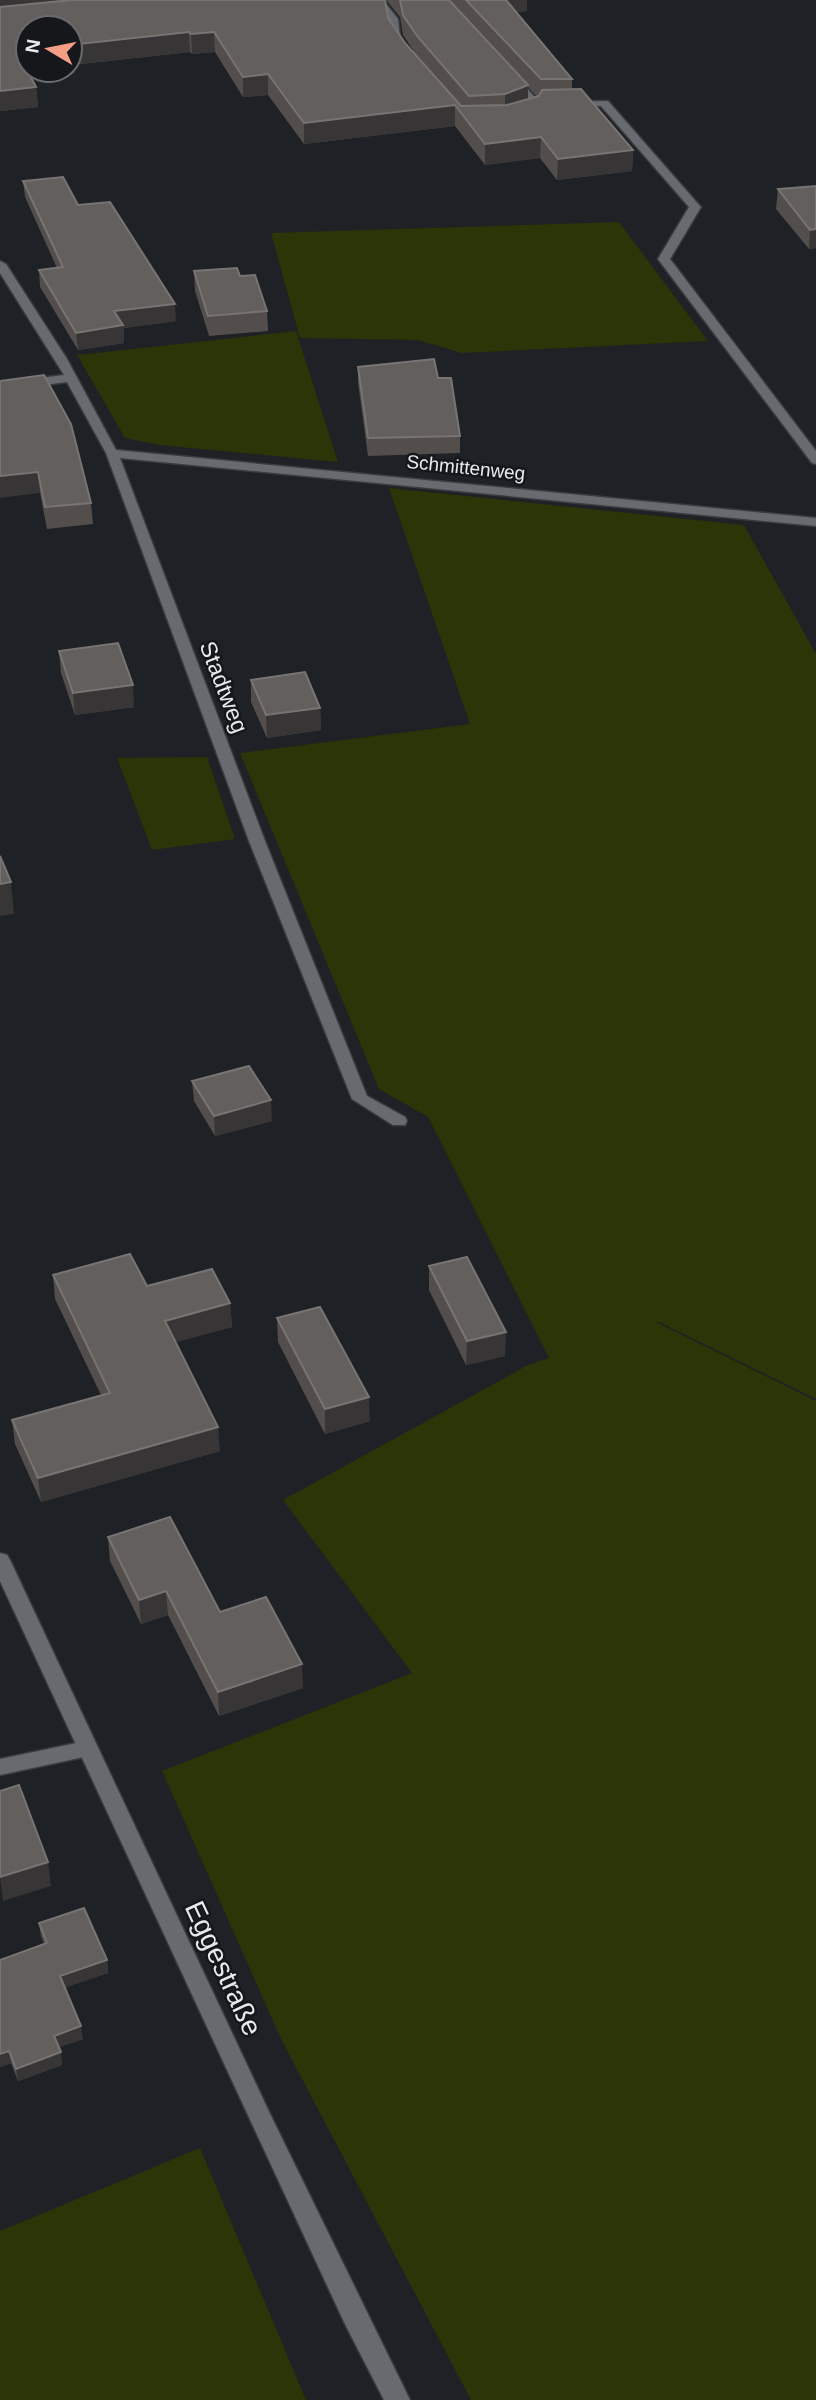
<svg xmlns="http://www.w3.org/2000/svg" width="816" height="2400" font-family="Helvetica,sans-serif">
	<style>
		.green { fill: #2a3508 }
		.lines { fill: none; stroke-linecap: round; stroke-linejoin: round }
		.lane-casing { stroke: #3a3b3f; stroke-width: 3 }
		.street-casing { stroke: #3a3b3f; stroke-width: 3 }
		.secondary-casing { stroke: #3a3b3f; stroke-width: 3 }
		.lane { fill: #676b70; fill-rule: evenodd }
		.street { fill: #676b70; fill-rule: evenodd }
		.secondary { fill: #676b70; fill-rule: evenodd }
		.wall { fill: #534e4b; fill-rule: evenodd }
		.shaded-wall { fill: #373535 }
		.building { fill: #635f5d; stroke: #787473; stroke-width: 2 }
		.labels { text-anchor: middle; stroke-width: 5; stroke-linejoin: round; paint-order: stroke }
		.far-street-label { font-size: 19px; fill: #e9eaed; stroke: #15171b }
		.street-label { font-size: 23px; fill: #e9eaed; stroke: #15171b }
		.near-street-label { font-size: 28px; fill: #e9eaed; stroke: #15171b }
	</style>
	<rect width="100%" height="100%" fill="#1e2125"/>
	<path class="green" d="M619 222 708 341 462 353 418 340 300 338 271 233Z
		M296 331 338 462 159 445 125 438 77 355Z
		M389 488 744 525 816 654V1399L659 1322 652 1324 658 1323 816 1401V2400H471L281 2039 162 1771 412 1673 283 1500 528 1365 549 1358 428 1117 379 1089 240 753 470 724Z
		M207 757 235 839 152 850 117 758Z
		M200 2148 306 2400H0V2231Z"/>
	<g class="lines">
		<defs>
			<path id="lane" d="M373 0H383L398 19 400 36 407 47 406 49 397 47 390 36 388 19Z
				M509 77H517L539 102 608 101 699 205 701 207 670 259 816 451V464L812 463 658 259 689 207 601 106 532 107 509 81Z"/>
			<path id="street" d="M0 261 6 264 67 359 116 450 816 518V526L120 458 265 841 367 1096 405 1117 407 1121 405 1125H393L352 1099 249 841 106 453 67 382 0 391V383L64 375 0 273Z
				M86 1741 93 1743 97 1749 93 1755 0 1775V1759Z"/>
			<path id="secondary" d="M0 1553 7 1555 10 1560 271 2116 410 2400H384L345 2324 0 1581Z"/>
		</defs>
		<use href="#lane" class="lane-casing"/>
		<use href="#street" class="street-casing"/>
		<use href="#secondary" class="secondary-casing"/>
		<use href="#lane" class="lane"/>
		<use href="#street" class="street"/>
		<use href="#secondary" class="secondary"/>
	</g>
	<path class="wall" d="M0 0 388 18 405 43 417 56 403 35 400 17 386 0H527V11L516 12 572 79V89L633 150 632 171 557 180 540 158 485 165 455 126 304 144 268 95 243 97 215 52 192 54 190 52 27 70 36 87 38 107 0 111ZM528 87 537 97 528 99Z
		M23 181 78 205 176 321 124 328V343L78 350 40 287 39 270 57 268 25 197Z
		M816 186V248L809 249 776 209 778 189Z
		M194 271 240 276 267 311 268 331 209 336 195 291Z
		M358 367 438 378 460 436V453L368 456 358 383Z
		M0 381 91 503 93 524 47 529 40 493Z
		M59 651 134 707 75 715 61 673Z
		M251 680 320 708 321 730 267 738 251 702Z
		M192 1081 272 1121 215 1136 194 1101Z
		M429 1266 505 1356 466 1365 429 1290Z
		M53 1275 147 1286 230 1303 232 1327 175 1342 220 1451 41 1502 15 1444 12 1420 101 1395 55 1299Z
		M277 1318 370 1421 325 1434 278 1342Z
		M108 1537 220 1612 303 1688 219 1716 168 1615 141 1624 110 1561Z
		M39 1923 107 1960 108 1973 65 1987 83 2039 59 2047 62 2065 18 2081 11 2063 0 2067V1960L44 1944 41 1936Z"/>
	<path class="shaded-wall" d="M0 0H161L0 15Z
		M501 0H527V11L500 14Z
		M189 32 190 52 70 65V45Z
		M214 32 215 52 192 54 191 34Z
		M28 50V70L19 71 17 51Z
		M268 74V95L243 97V77Z
		M528 85V106L505 114V94Z
		M36 87 38 107 0 111V91Z
		M455 105V126L304 144V123Z
		M541 137 540 158 485 165V144Z
		M633 150 632 171 557 180 558 159Z
		M816 229V248L809 249 810 230Z
		M175 304 176 321 124 328V343L78 350 76 333 114 311Z
		M38 472 40 493 0 498V476Z
		M133 685 134 707 75 715 73 693Z
		M320 708 321 730 267 738 266 715Z
		M11 882 14 914 0 916V884Z
		M271 1100 272 1121 215 1136 214 1116Z
		M230 1303 232 1327 166 1345 165 1321Z
		M506 1332 505 1356 466 1365 467 1341Z
		M369 1397 370 1421 325 1434V1409Z
		M218 1427 220 1451 41 1502 38 1478Z
		M166 1591 168 1615 141 1624 139 1600Z
		M302 1664 303 1688 219 1716 218 1692Z
		M48 1862 51 1886 3 1901 0 1877Z
		M107 1960 108 1973 62 1989 60 1976Z
		M81 2026 83 2039 56 2048 54 2036Z
		M9 2051 11 2063 0 2067V2054Z
		M61 2052 62 2065 18 2081 16 2069Z"/>
	<path class="building" d="M71 0H385L388 18 405 43 461 106 507 105 539 96 542 90 581 89 633 150 558 159 541 137 485 144 455 105 304 123 268 74 243 77 214 32 191 34 189 32 70 45V28H28V50L17 51 36 87 0 91V7Z
		M400 0H449L528 85 505 94 469 96 417 36 403 15Z
		M466 0H506L572 79H541Z
		M63 177 78 205 110 202 175 304 114 311 123 325 76 333 39 270 63 267 23 181Z
		M816 186V229L810 230 778 189Z
		M237 268 240 276 255 275 267 311 208 316 194 271Z
		M434 359 438 378H451L460 436 368 438 358 367Z
		M44 375 71 424 91 503 45 507 38 472 0 476V381Z
		M118 643 133 685 73 693 59 651Z
		M305 672 320 708 266 715 251 680Z
		M0 856 11 882 0 884Z
		M249 1066 271 1100 214 1116 192 1081Z
		M130 1254 147 1286 212 1269 230 1303 165 1321 218 1427 38 1478 12 1420 110 1393 53 1275Z
		M467 1257 506 1332 467 1341 429 1266Z
		M320 1307 369 1397 325 1409 277 1318Z
		M170 1517 220 1612 266 1597 302 1664 218 1692 166 1591 139 1600 108 1537Z
		M19 1785 48 1862 0 1877V1791Z
		M84 1908 107 1960 60 1976 81 2026 54 2036 61 2052 16 2069 9 2051 0 2054V1960L47 1943 39 1923Z"/>
	<g class="labels">
		<g class="far-street-label">
			<text transform="translate(466 467) rotate(6)" y="7">Schmittenweg</text>
		</g>
		<g class="street-label">
			<text transform="translate(224 687) rotate(69)" y="8">Stadtweg</text>
		</g>
		<g class="near-street-label">
			<text transform="translate(224 1968) rotate(65)" y="10">Eggestraße</text>
		</g>
	</g>
	<g transform="translate(49 49) rotate(280)"><circle r="33" fill="#15171b" stroke="#6a6b6f" stroke-width="2"/>
	<path d="M0-5L12 26L0 18L-12 26Z" fill="#f49e86"/>
	<text y="-10" font-size="19" font-weight="bold" text-anchor="middle" fill="#e9eaed">N</text>
	</g>
</svg>
